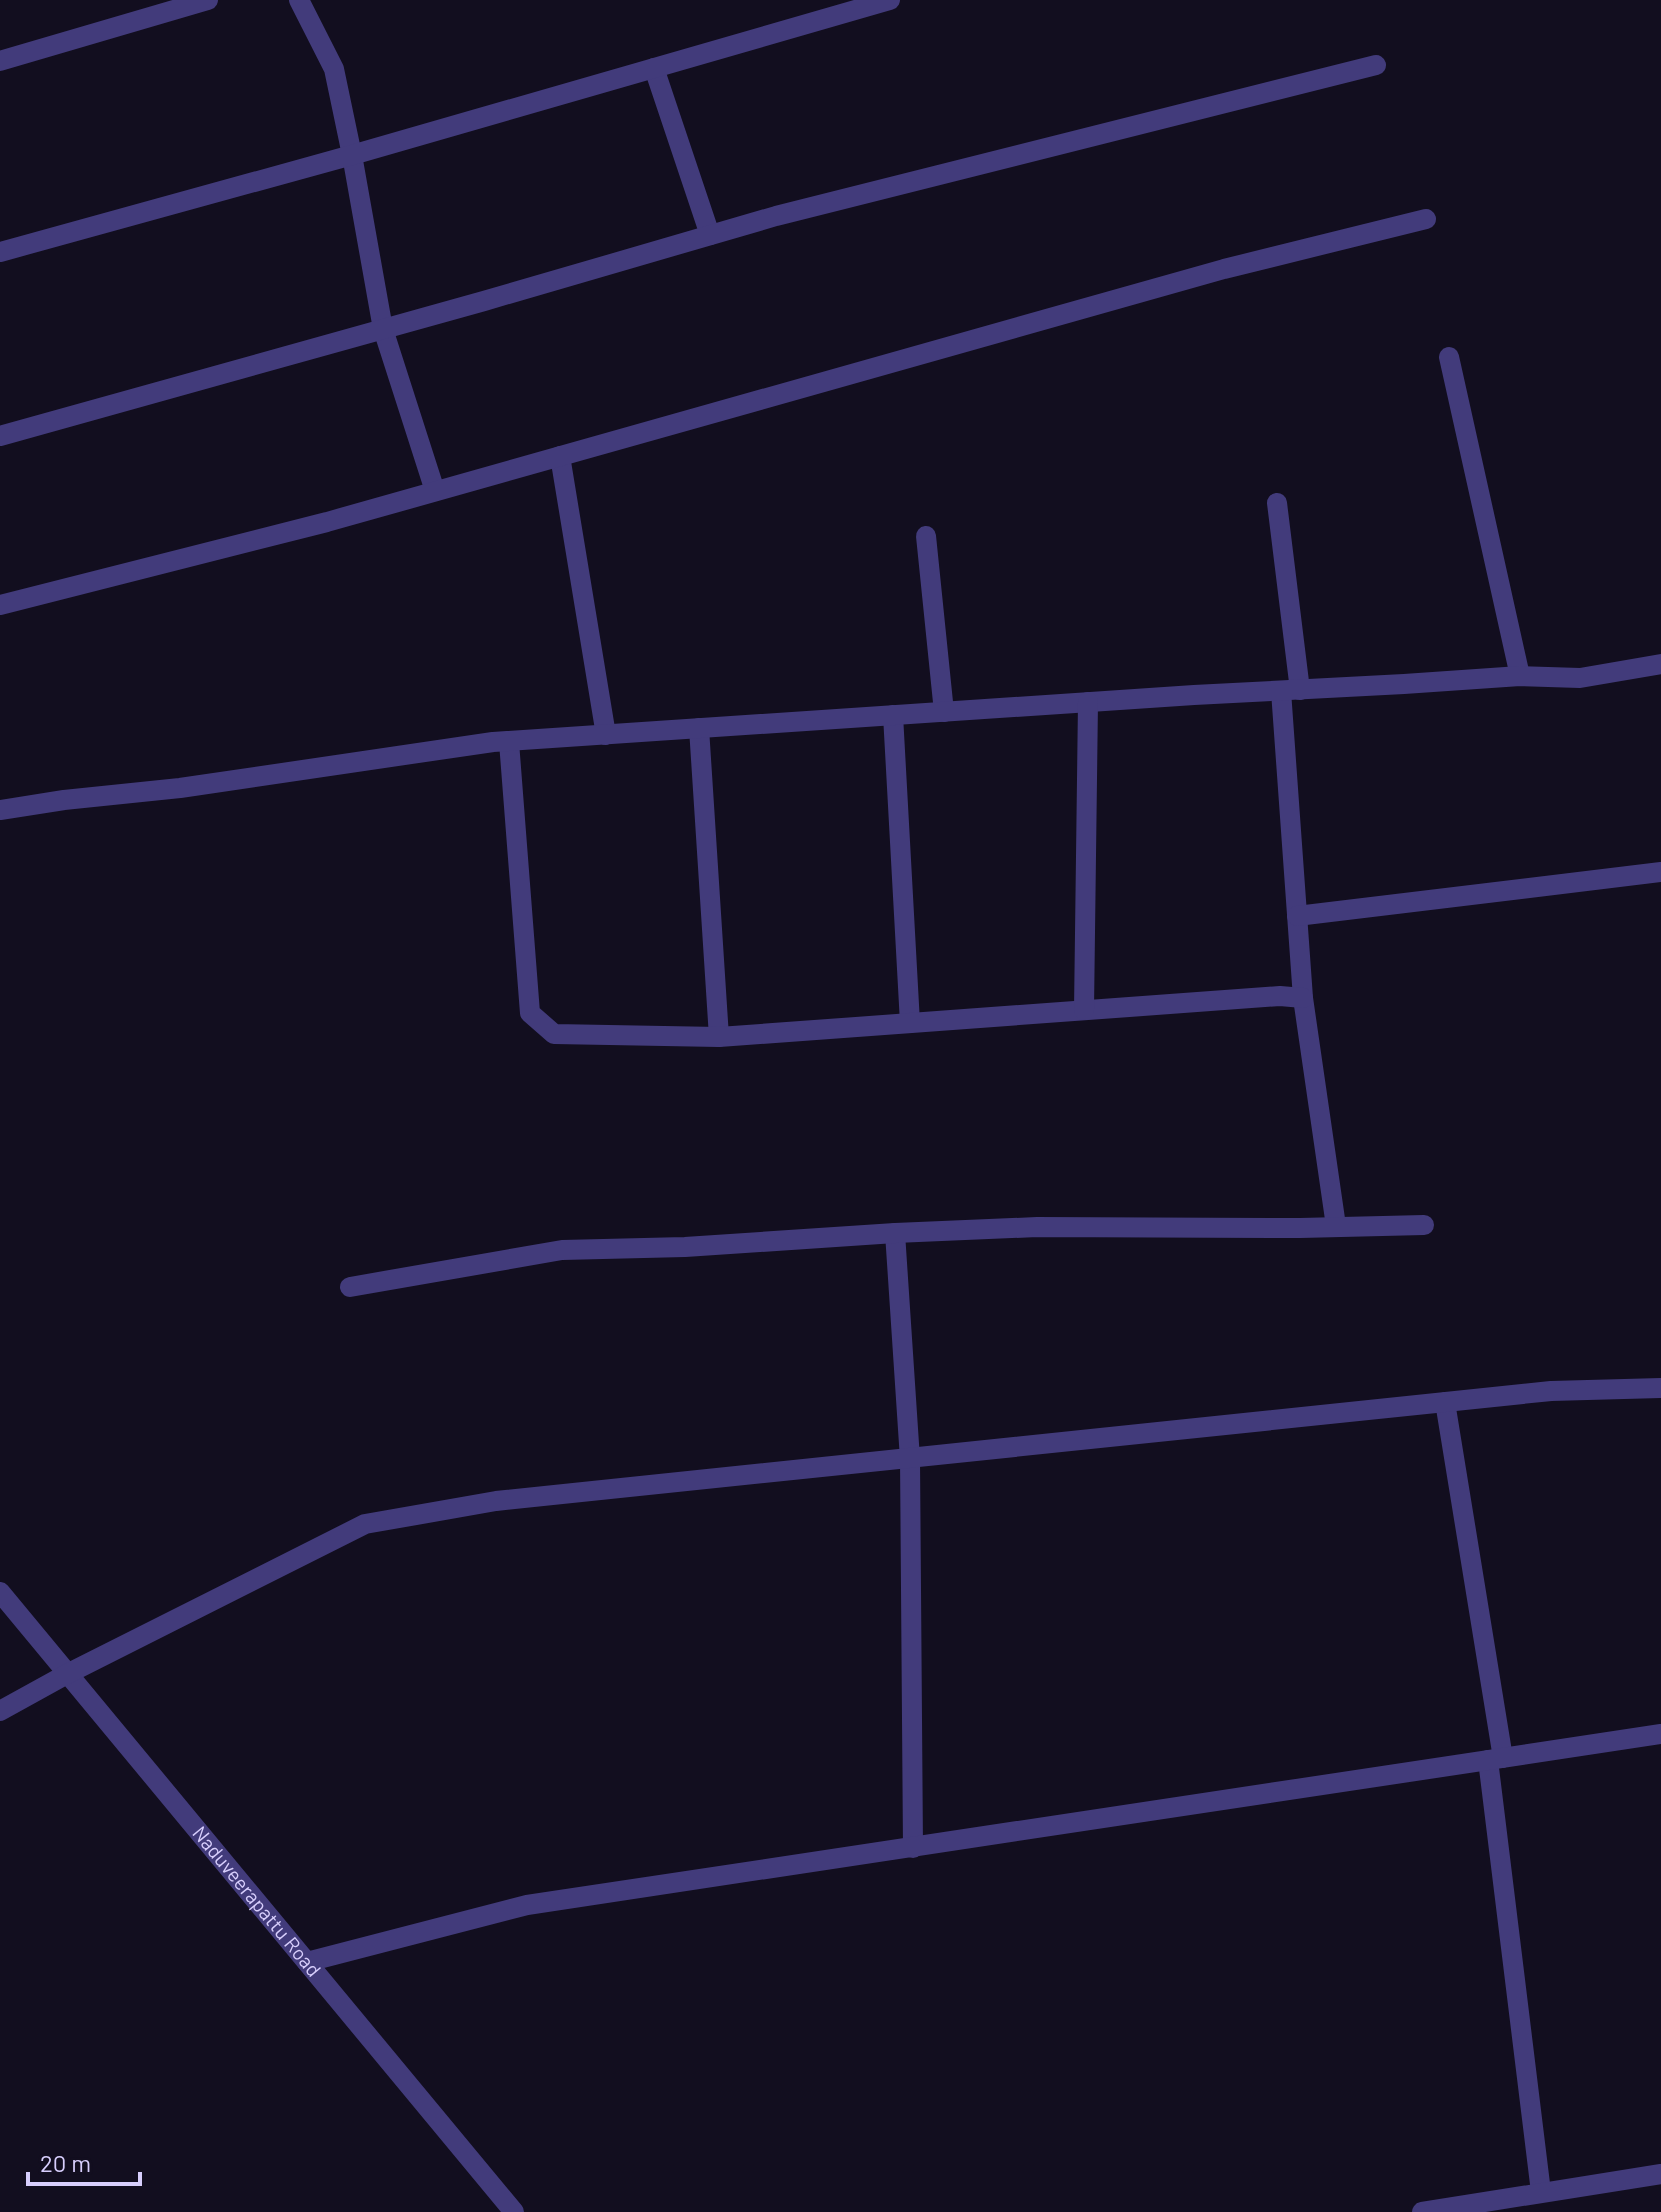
<svg xmlns="http://www.w3.org/2000/svg" width="1661" height="2212" font-family="Barlow,sans-serif">
	<style>
		.lines { fill: none; stroke-linecap: round; stroke-linejoin: round }
		.minor { stroke: #423b7b; stroke-width: 20 }
		.labels { text-anchor: middle; stroke-width: 6; stroke-linejoin: round; paint-order: stroke }
		.street-label { font-size: 20px; fill: #d7cefc; stroke: #120e1f }
	</style>
	<rect width="100%" height="100%" fill="#120e1f"/>
	<g class="lines">
		<g class="minor">
			<path d="M299 0 334 69 352 155 383 329 435 491"/>
			<path d="M0 61 208 0"/>
			<path d="M654 68 710 235"/>
			<path d="M0 252 352 155 890 0"/>
			<path d="M1449 357 1520 676"/>
			<path d="M0 436 484 301 776 216 1376 65"/>
			<path d="M560 456 606 735"/>
			<path d="M1277 503 1300 690"/>
			<path d="M926 536 944 712"/>
			<path d="M0 605 327 522 1224 269 1426 219"/>
			<path d="M1281 691 1303 998 1336 1226"/>
			<path d="M893 715 910 1023"/>
			<path d="M699 728 719 1037"/>
			<path d="M509 742 530 1013 554 1034 719 1037 1280 996 1303 998"/>
			<path d="M0 810 64 800 180 788 493 742 1194 695 1404 684 1520 676 1580 678 1661 664"/>
			<path d="M1297 916 1661 872"/>
			<path d="M1084 1010 1088 702"/>
			<path d="M895 1233 910 1459 913 1848"/>
			<path d="M350 1287 562 1250 685 1247 895 1233 1037 1227 1300 1228 1424 1225"/>
			<path d="M1445 1402 1503 1758"/>
			<path id="s1" d="M0 1592 514 2212"/>
			<path d="M0 1711 67 1674 365 1524 496 1501 1551 1391 1661 1388"/>
			<path d="M1488 1760 1541 2192"/>
			<path d="M307 1962 527 1905 1661 1734"/>
			<path d="M1422 2212 1661 2174"/>
		</g>
	</g>
	<g class="labels">
		<g class="street-label">
			<text dy="7" stroke="none"><textPath href="#s1" startOffset="402">Naduveerapattu Road</textPath></text>
		</g>
	</g>
	<path d="M28 2172v12h112v-12" fill="none" stroke="#d7cefc" stroke-width="4"/>
	<text x="40" y="2172" font-size="24" fill="#d7cefc" stroke="#120e1f" stroke-width="6" paint-order="stroke">20 m</text>
</svg>
